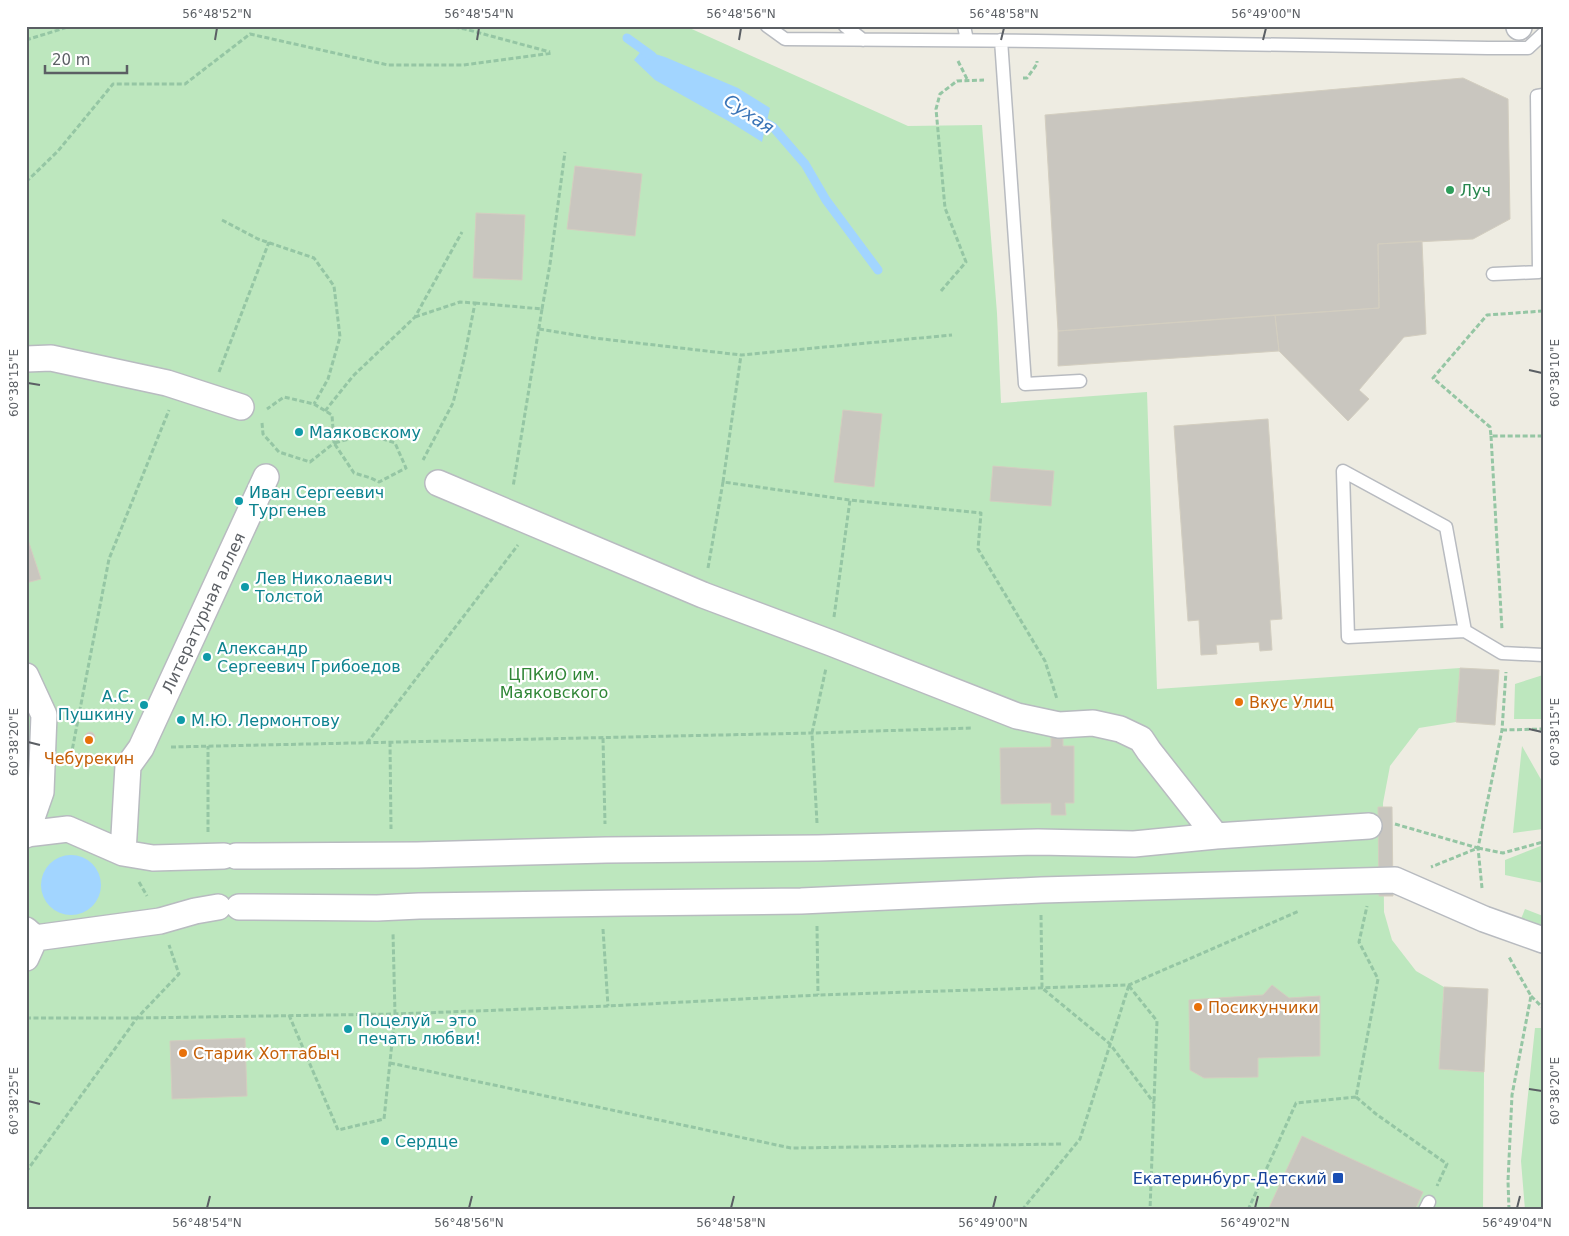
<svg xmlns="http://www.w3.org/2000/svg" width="1569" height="1236" font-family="'DejaVu Sans',sans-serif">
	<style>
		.green { fill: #bde7be }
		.water { fill: #a2d5ff }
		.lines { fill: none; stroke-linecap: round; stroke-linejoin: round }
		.stream { stroke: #a2d5ff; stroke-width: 9 }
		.building { fill: #c9c6bf; stroke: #d3cec0 }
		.lane-casing { stroke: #b8bbc0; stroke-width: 15 }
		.street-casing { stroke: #b8bbc0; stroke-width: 28 }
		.path { stroke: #95c6a4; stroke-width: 3; stroke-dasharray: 5 2.5; stroke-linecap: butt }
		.lane { stroke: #fff; stroke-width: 12 }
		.street { stroke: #fff; stroke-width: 25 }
		.ticks { fill: none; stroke: #5b5f64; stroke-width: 2 }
		.leisure-dot { fill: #2e9e5b; stroke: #fff; stroke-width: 2 }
		.culture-dot { fill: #0f9aa8; stroke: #fff; stroke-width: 2 }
		.food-dot { fill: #e8710a; stroke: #fff; stroke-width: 2 }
		.transit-dot { fill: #1a4fb4; stroke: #fff; stroke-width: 2 }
		.labels { text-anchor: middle; stroke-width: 4.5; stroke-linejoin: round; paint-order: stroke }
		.leisure-label { font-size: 16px; fill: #27864d; stroke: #fff; text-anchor: start }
		.culture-label { font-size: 16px; fill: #0d838f; stroke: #fff; text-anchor: start }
		.street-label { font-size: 16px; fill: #5b5f64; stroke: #fff }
		.park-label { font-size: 16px; fill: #308636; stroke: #fff }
		.food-label { font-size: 16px; fill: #c56008; stroke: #fff; text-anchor: start }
		.transit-label { font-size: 16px; fill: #164399; stroke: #fff; text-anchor: end }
		.water-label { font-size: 18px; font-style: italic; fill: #3a74b7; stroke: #fff }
		.neatline { fill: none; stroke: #5b5f64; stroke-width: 2 }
		.ticks-label { font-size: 12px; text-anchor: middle; fill: #5b5f64 }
	</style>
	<rect width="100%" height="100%" fill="#eeece2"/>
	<path class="green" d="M26 26H685L908 126 982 125 997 313 1001 403 1147 392 1157 689 1460 668 1456 722 1419 728 1390 766 1383 803 1384 912 1392 940 1416 971 1444 987 1439 1069 1484 1072 1483 1210H26Z
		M1543 675V719H1514L1515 684Z
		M1522 746 1543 783V829L1513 833Z
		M1543 845V883L1505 875V860Z
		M1525 909 1543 916V933L1519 924Z
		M1535 1028H1543V1210H1525L1521 1161Z"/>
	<path class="water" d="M642 50 665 57 738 88 770 108 762 142 730 122 655 80 634 60Z
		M41 885a30 30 0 1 1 60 0a30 30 0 1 1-60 0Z"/>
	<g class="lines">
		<path class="stream" d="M627 38 652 56
			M756 117 773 127 805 164 826 200 878 270"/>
	</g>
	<path class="building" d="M1463 78 1508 99 1510 219 1473 239 1378 244 1379 308 1058 331 1045 115Z
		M575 166 642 174 635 236 567 229Z
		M476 213 525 215 522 280 473 278Z
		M1422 241 1426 334 1404 337 1359 390 1369 399 1348 421 1279 351 1275 315 1379 308 1378 244Z
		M1275 315 1279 351 1058 366V331Z
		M843 410 882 414 874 487 834 482Z
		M1268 419 1282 619 1270 620 1272 650 1260 651 1259 642 1216 645 1217 654 1201 655 1199 620 1188 621 1174 426Z
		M993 466 1054 471 1051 506 990 501Z
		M26 534 41 579 26 583Z
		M1460 668 1499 670 1495 725 1456 722Z
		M85 737a5 5 0 1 1 10 0a5 5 0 1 1-10 0Z
		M1051 734H1063V746H1074V803H1065L1066 815H1051V803L1001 804 1000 748 1051 747Z
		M1378 807H1392L1393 896H1379Z
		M1272 985 1289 998 1320 996V1056L1258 1058V1077L1204 1078 1190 1070 1189 1000 1263 995Z
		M1444 987 1488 989 1484 1072 1439 1069Z
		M245 1038 247 1096 172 1099 170 1041Z
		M1302 1136 1423 1192 1415 1210H1268Z"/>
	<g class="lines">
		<defs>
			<path id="lane" d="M767 26 785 39 1037 41 1488 48H1528L1543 34
				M845 26 863 40
				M964 26 967 40
				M1001 40 1025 384 1080 381
				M1493 274 1539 272 1537 96 1543 95
				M1465 631 1446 527 1343 471 1348 637 1465 631 1502 653 1543 655
				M1425 1210 1429 1202"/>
			<path id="street" d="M1519 26V27
				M26 359 51 358 167 383 241 407
				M438 483 703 595 831 643 1017 716 1059 725 1093 723 1120 729 1141 739 1149 751 1216 836
				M26 676 44 715 41 792 26 835
				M26 834 68 829 123 853 153 858 224 856
				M123 853 128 766 141 748 266 477
				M236 856 417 855 606 850 818 848 1038 842 1134 844 1216 836 1369 826
				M239 907 377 908 419 906 624 903 801 901 1041 890 1395 880 1484 919 1543 940
				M26 930 35 938 160 921 195 911 218 907
				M26 958 35 938"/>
		</defs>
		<use href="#lane" class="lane-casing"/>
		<use href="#street" class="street-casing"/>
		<path class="path" d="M447 26 465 29 550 52
			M26 40 71 26
			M958 61 968 81
			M1023 78H1027L1037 64V61
			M26 182 58 151 113 84H185L250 34 388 65H463L553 53
			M222 220 258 239 314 258 334 286 340 337 328 379 314 404
			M941 291 966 262 945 208 936 109 940 94 957 81 984 80
			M475 303 542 309 513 487
			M542 309 550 264 565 152
			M1543 311 1487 315 1433 378 1490 427 1491 436H1543
			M415 317 460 302 475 303 464 359 453 403 423 460
			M539 329 594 338 741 355 952 335
			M219 372 269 242
			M325 411 353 376 415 317 462 232
			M262 423 263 434 279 452 310 462 334 443 332 415 314 404 284 397 267 409
			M368 434 395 443 406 468 379 482 371 478 354 473 334 443Z
			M1491 436 1502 630
			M723 482 741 355
			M708 568 723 482 850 500 981 513 978 549 1045 661 1057 699
			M834 617 850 500
			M1502 730 1543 729
			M603 738 605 824
			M390 742 391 829
			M367 743 518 545
			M171 747 812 733 972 728
			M71 756 109 559 169 410
			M817 823 812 733 826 668
			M1395 824 1478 848 1431 867
			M208 832V746
			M1478 848 1503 853 1543 842
			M139 882 147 896
			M1482 888 1478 848 1502 730 1506 672
			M1041 915 1042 988 1110 1044 1154 1103
			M817 926 818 995
			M603 929 608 1006
			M1129 986 1157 1021 1150 1210
			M1531 996 1543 1008
			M289 1015 338 1130 384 1119 395 1014 393 933
			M26 1018H137L395 1014 608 1006 818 995 1129 985 1299 911
			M390 1063 791 1148 1063 1144
			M1356 1097 1376 1114 1447 1164 1437 1186
			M26 1172 137 1018 179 974 169 945
			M1022 1210 1080 1139 1129 985
			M1248 1210 1296 1103 1356 1097 1378 979 1359 942 1367 906
			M1509 1210 1508 1181 1512 1095 1531 996 1509 957"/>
		<use href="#lane" class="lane"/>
		<use href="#street" class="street"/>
	</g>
	<path class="ticks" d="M215 40 217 28M477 40 479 28M739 40 741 28M1001 40 1004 28M1263 40 1266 28M1529 370 1542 373M28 383 40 385M1529 729 1542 732M28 742 40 745M1529 1089 1542 1091M28 1101 40 1104M207 1208 210 1196M469 1208 472 1196M731 1208 734 1196M993 1208 996 1196M1255 1208 1258 1196M1517 1208 1520 1196"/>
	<circle class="leisure-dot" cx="1450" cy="190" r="5"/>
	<g class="culture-dot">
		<circle cx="299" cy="432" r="5"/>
		<circle cx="239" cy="501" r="5"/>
		<circle cx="245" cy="587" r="5"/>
		<circle cx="207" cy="657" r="5"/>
		<circle cx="144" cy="705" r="5"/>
		<circle cx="181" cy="720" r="5"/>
		<circle cx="348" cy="1029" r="5"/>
		<circle cx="385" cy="1141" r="5"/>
	</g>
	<g class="food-dot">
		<circle cx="1239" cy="702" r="5"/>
		<circle cx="89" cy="740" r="5"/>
		<circle cx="1198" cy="1007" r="5"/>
		<circle cx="183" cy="1053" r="5"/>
	</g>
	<rect class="transit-dot" x="1332" y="1172" width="12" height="12" rx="2.5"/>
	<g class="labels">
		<g class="leisure-label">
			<text x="1460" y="196">Луч</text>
		</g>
		<g class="culture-label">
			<text x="309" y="438">Маяковскому</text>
			<text x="249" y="498">Иван Сергеевич<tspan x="249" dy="18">Тургенев</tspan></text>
			<text x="255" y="584">Лев Николаевич<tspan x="255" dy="18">Толстой</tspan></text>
			<text x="217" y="654">Александр<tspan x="217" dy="18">Сергеевич Грибоедов</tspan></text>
			<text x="134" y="702" text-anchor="end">А.С.<tspan x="134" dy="18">Пушкину</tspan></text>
			<text x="191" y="726">М.Ю. Лермонтову</text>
			<text x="358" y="1026">Поцелуй – это<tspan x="358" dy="18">печать любви!</tspan></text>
			<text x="395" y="1147">Сердце</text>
		</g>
		<g class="street-label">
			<text transform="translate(203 613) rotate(-65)" y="6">Литературная аллея</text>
		</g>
		<g class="park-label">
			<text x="554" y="680">ЦПКиО им.<tspan x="554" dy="18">Маяковского</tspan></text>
		</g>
		<g class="food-label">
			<text x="1249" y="708">Вкус Улиц</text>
			<text x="89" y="764" text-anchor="middle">Чебурекин</text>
			<text x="1208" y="1013">Посикунчики</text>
			<text x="193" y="1059">Старик Хоттабыч</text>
		</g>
		<g class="transit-label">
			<text x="1327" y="1184">Екатеринбург-Детский</text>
		</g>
		<g class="water-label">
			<text transform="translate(749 114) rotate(34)" y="6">Сухая</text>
		</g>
	</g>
	<rect width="1569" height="1236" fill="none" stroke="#ffffff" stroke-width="55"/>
	<path d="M45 65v8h82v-8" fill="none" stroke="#5b5f64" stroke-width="2.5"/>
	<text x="52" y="65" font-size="15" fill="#5b5f64" stroke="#ffffff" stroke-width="4" paint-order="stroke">20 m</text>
	<rect x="28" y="28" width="1514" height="1180" class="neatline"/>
	<g class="ticks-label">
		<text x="217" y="18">56°48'52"N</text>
		<text x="479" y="18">56°48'54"N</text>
		<text x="741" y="18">56°48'56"N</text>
		<text x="1004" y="18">56°48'58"N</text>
		<text x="1266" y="18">56°49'00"N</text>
		<text transform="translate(1555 373) rotate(-90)" y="4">60°38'10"E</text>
		<text transform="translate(14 383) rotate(-90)" y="4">60°38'15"E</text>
		<text transform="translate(1555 732) rotate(-90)" y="4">60°38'15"E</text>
		<text transform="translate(14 742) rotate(-90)" y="4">60°38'20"E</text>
		<text transform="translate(1555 1091) rotate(-90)" y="4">60°38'20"E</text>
		<text transform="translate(14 1101) rotate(-90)" y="4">60°38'25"E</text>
		<text x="207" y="1227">56°48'54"N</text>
		<text x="469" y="1227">56°48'56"N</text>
		<text x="731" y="1227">56°48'58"N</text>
		<text x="993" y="1227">56°49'00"N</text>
		<text x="1255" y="1227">56°49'02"N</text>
		<text x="1517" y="1227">56°49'04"N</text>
	</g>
</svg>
